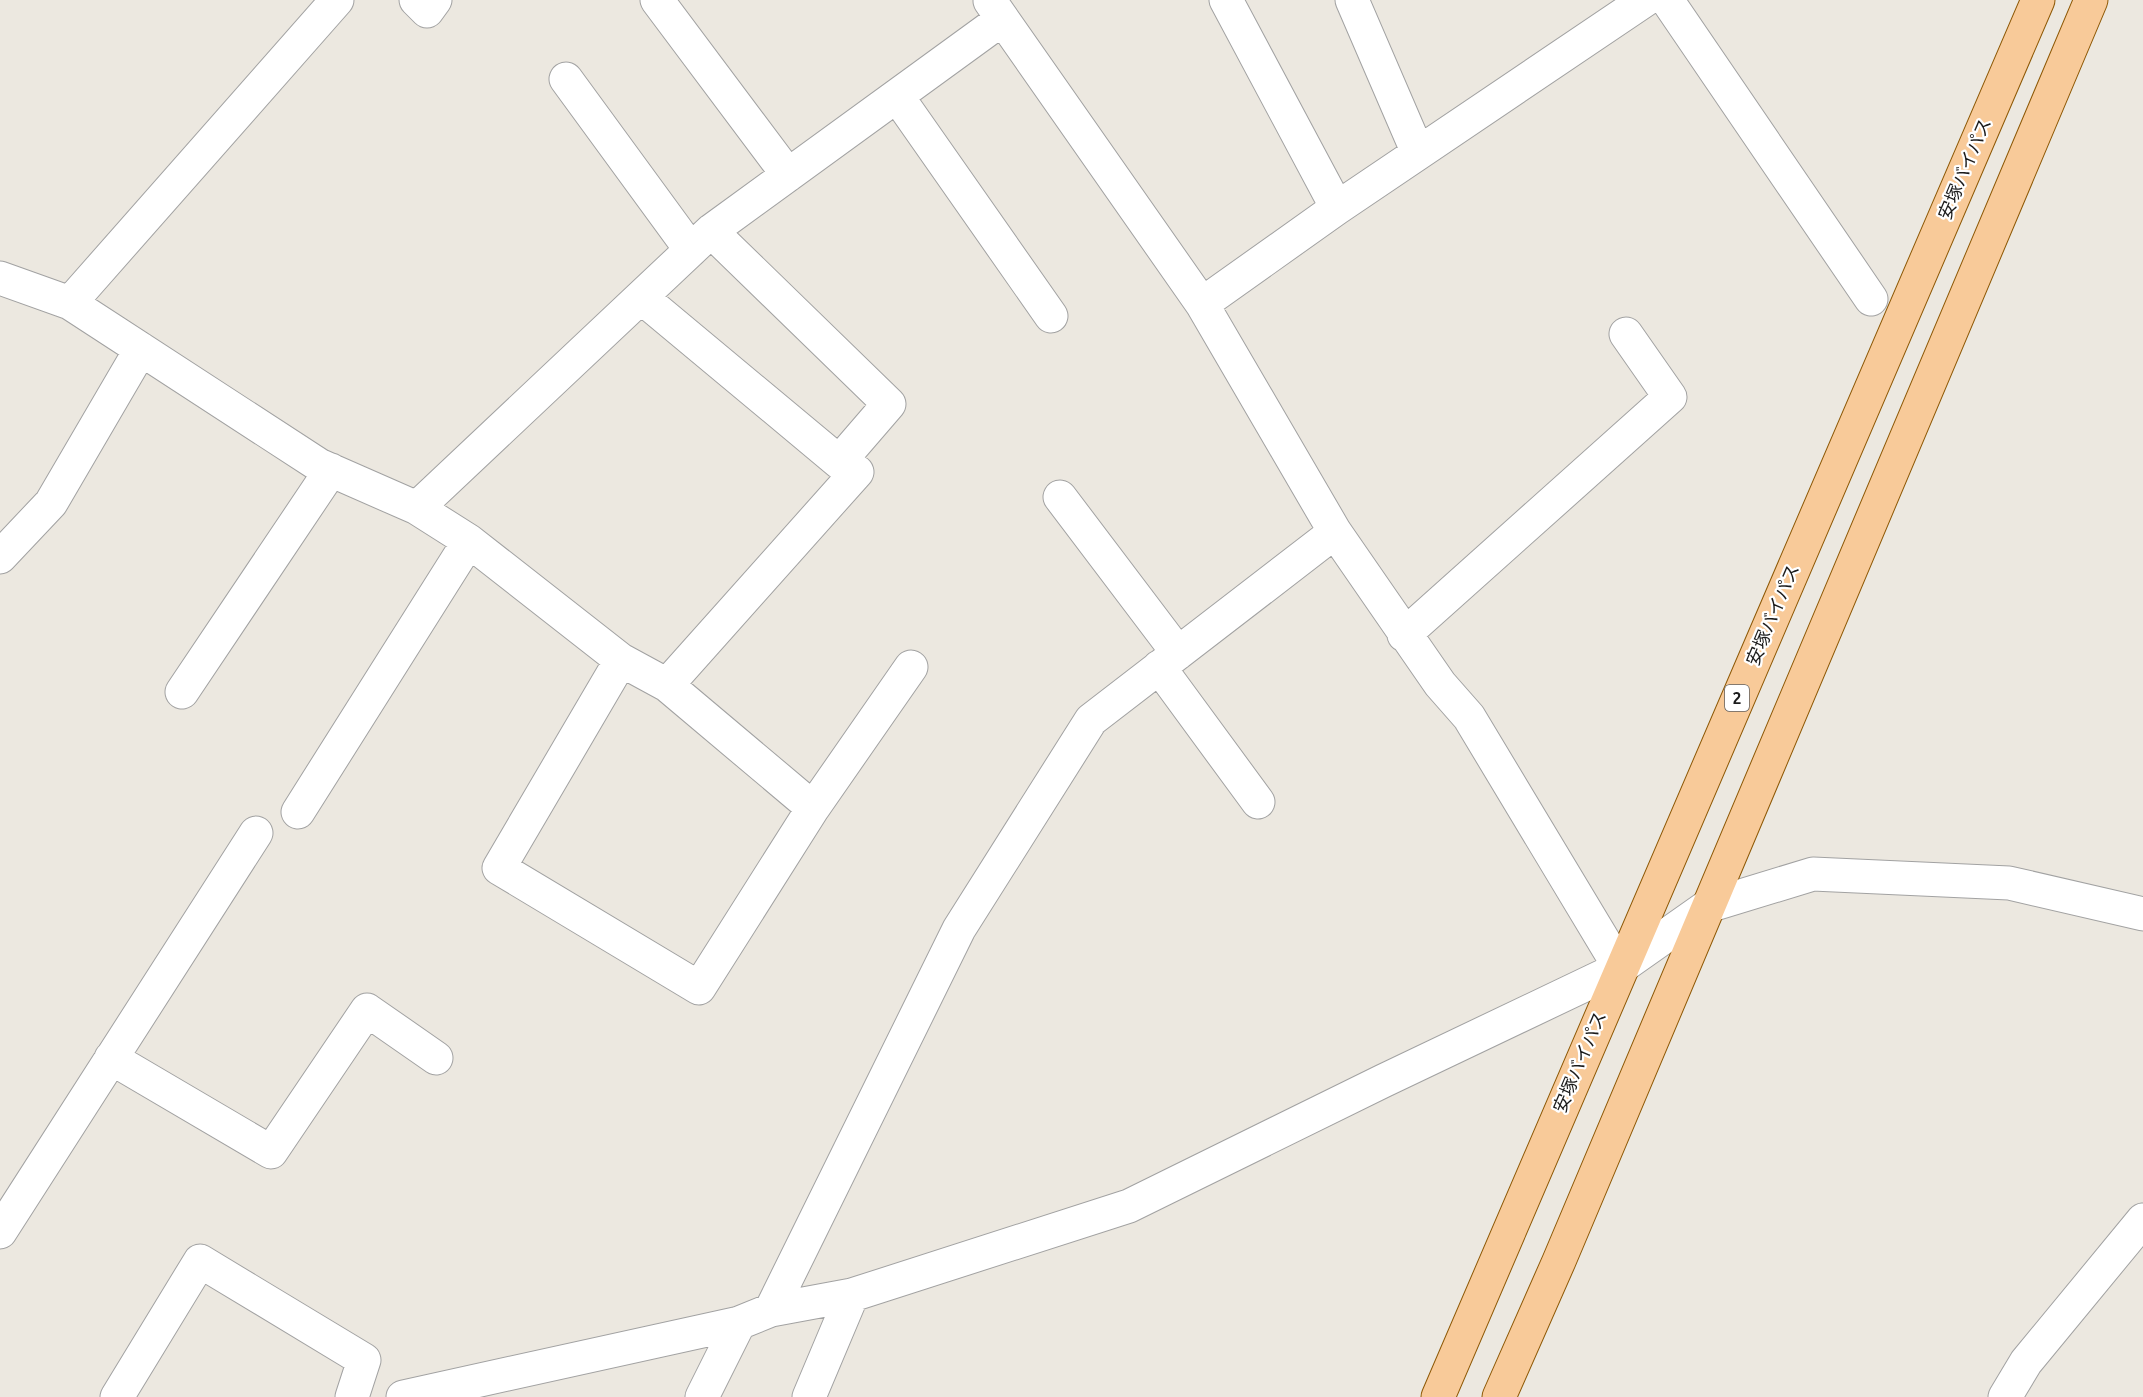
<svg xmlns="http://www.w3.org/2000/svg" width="2143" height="1397" font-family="Ubuntu,'Noto Sans JP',sans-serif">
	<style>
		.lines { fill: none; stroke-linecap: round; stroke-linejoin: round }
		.street-casing { stroke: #a2a2a2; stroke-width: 35 }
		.primary-casing { stroke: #8d5805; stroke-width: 35 }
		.street { stroke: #fff; stroke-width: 33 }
		.primary { stroke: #f8ca99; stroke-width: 33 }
		.labels { text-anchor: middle; stroke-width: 4.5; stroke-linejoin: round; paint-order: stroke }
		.shield { fill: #fff; stroke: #5f5f5f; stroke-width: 1.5 }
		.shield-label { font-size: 16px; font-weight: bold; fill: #1b1b1b }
		.street-label { font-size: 18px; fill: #1b1b1b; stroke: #fff }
	</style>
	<rect width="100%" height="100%" fill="#ece8e0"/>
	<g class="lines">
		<defs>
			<path id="street" d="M416 0 427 11 435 0
				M657 0 788 175
				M1226 0 1337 208
				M1352 0 1418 153
				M1667 0 1871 299
				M990 1 1202 304 1335 532 1440 684 1469 717 1620 968
				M566 79 691 250
				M897 96 1051 316
				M711 231 889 404 839 462
				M0 278 70 303 319 465 417 508 711 231 1001 20
				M641 297 839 462 857 472 667 685
				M70 303 337 0
				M1202 304 1337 208 1645 0
				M1060 497 1178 653
				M417 508 469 541 621 660 667 685 813 808
				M0 557 51 503 141 349
				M1404 635 1670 397 1626 334
				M621 660 499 868 699 988 813 808 911 667
				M1159 667 1258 802
				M182 692 331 470
				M298 812 469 541
				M111 1058 271 1152 367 1010 436 1058
				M0 1232 256 833
				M852 1295 1129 1206 1383 1081 1620 968 1708 906 1813 874 2009 883 2143 914
				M771 1310 959 929 1091 720 1335 532
				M117 1397 200 1261 364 1360 352 1397
				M403 1397 739 1323 771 1310 852 1295 809 1397
				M702 1397 739 1323
				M2005 1397 2026 1362 2143 1220"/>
			<path id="primary" d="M1438 1397 2038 0
				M1499 1397 1559 1261 2091 0"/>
		</defs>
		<use href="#street" class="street-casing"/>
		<use href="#primary" class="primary-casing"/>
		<use href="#street" class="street"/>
		<use href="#primary" class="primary"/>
	</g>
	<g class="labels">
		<rect class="shield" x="1725" y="685" width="24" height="26" rx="4.5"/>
		<g class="shield-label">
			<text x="1737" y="704">2</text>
		</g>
		<g class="street-label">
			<text transform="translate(1965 169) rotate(-67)" y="6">安塚バイパス</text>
			<text transform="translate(1773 615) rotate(-67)" y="6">安塚バイパス</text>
			<text transform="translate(1580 1062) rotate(-67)" y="6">安塚バイパス</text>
		</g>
	</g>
</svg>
